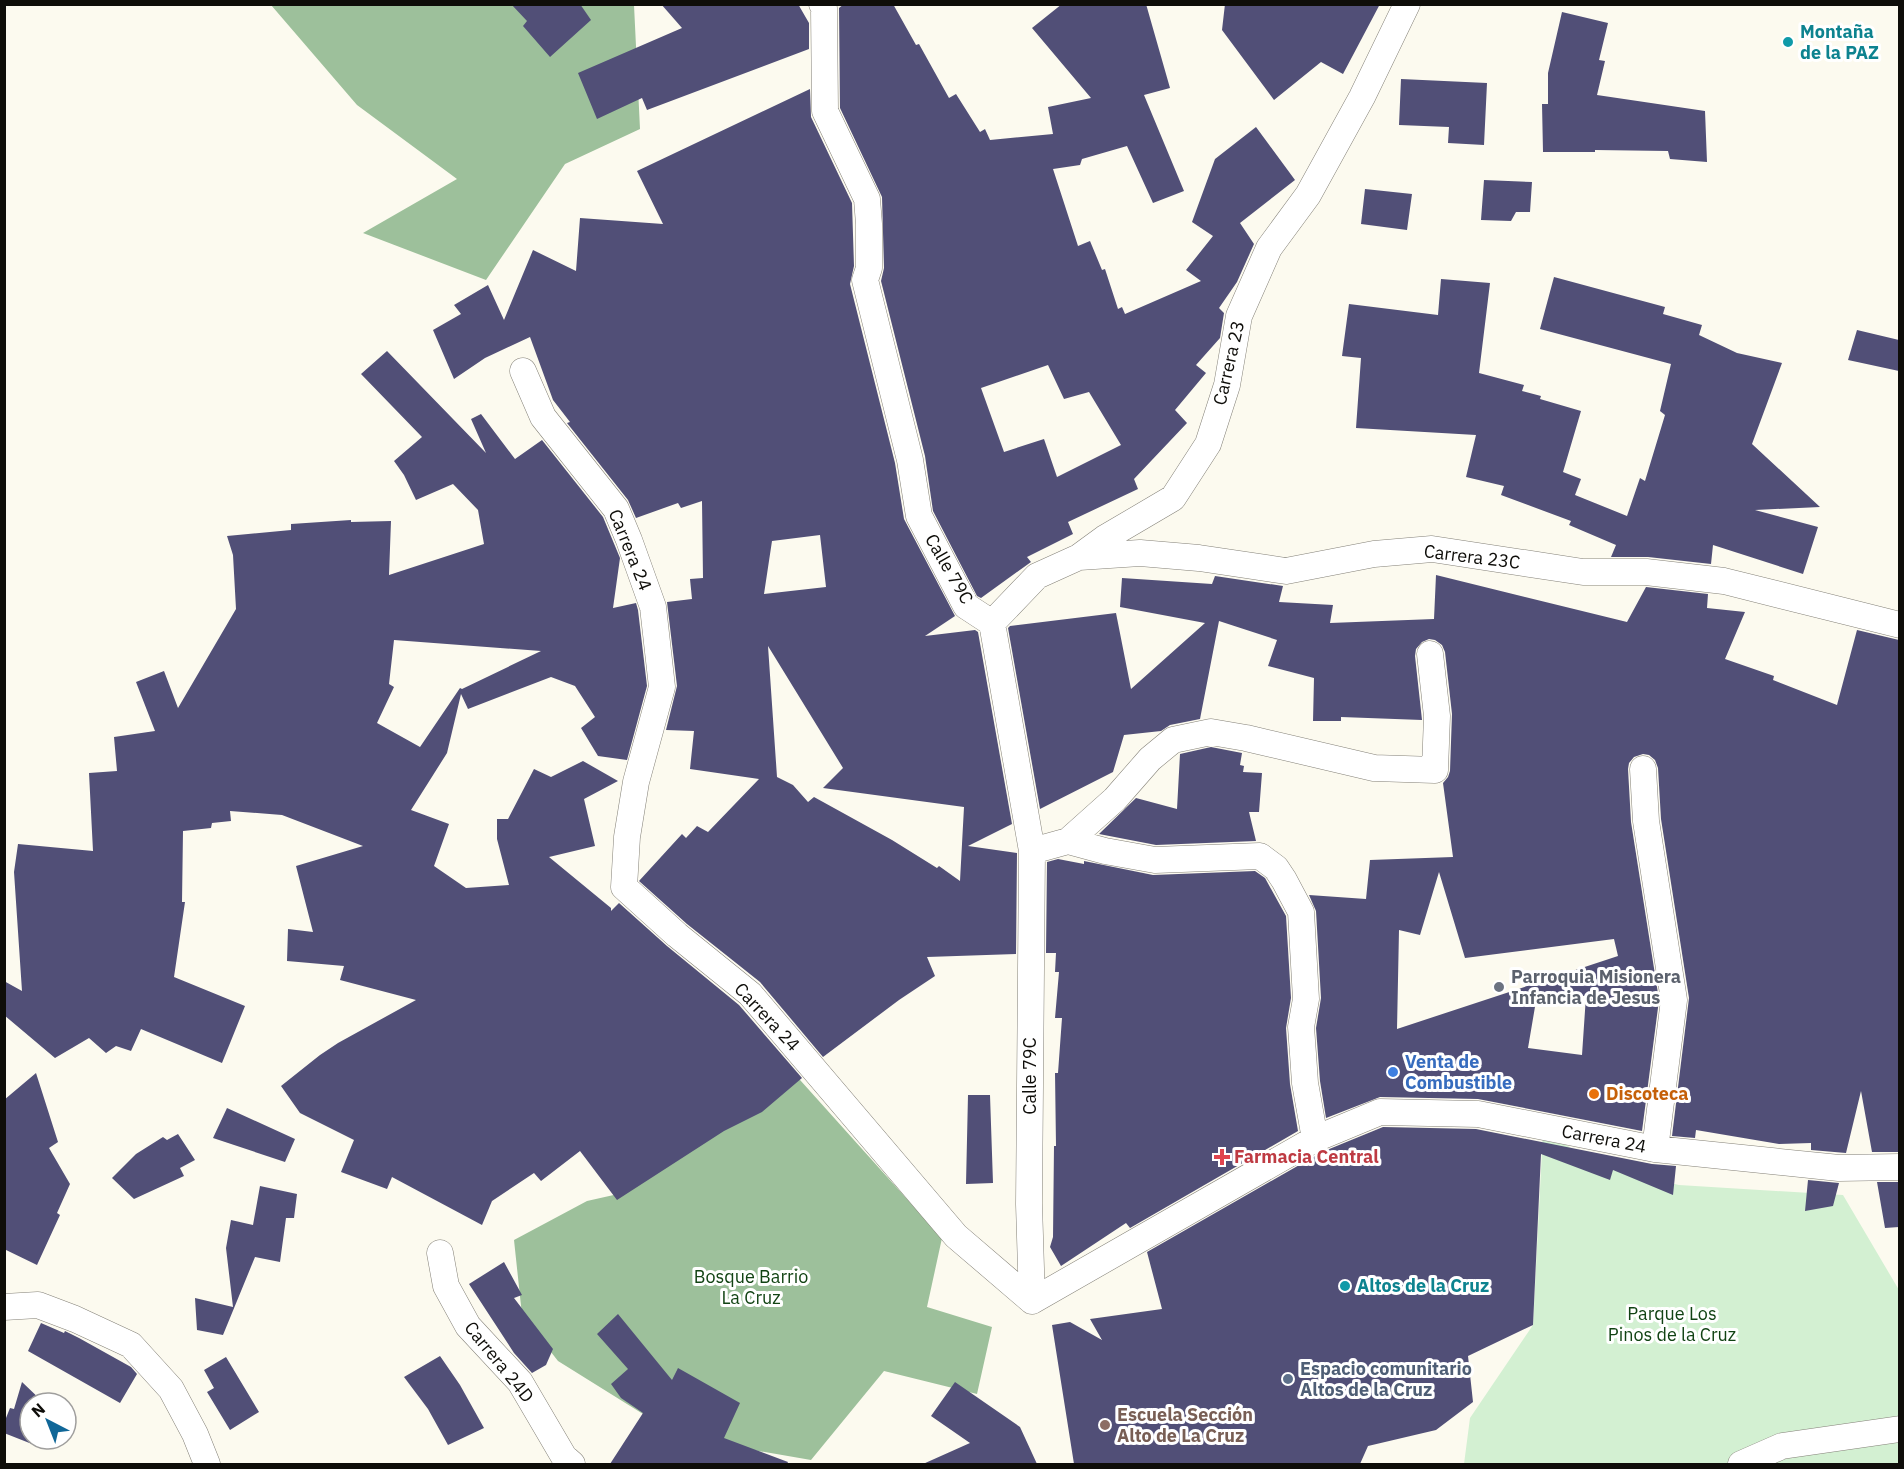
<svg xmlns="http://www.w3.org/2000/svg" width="1904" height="1469" font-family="'IBM Plex Sans',sans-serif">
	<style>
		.green { fill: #d3f0d2 }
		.forest { fill: #9dc09b }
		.building { fill: #514f77; fill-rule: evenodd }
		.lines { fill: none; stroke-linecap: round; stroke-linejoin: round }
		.street-casing { stroke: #848178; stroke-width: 27 }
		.street { stroke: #fff; stroke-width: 26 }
		.culture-dot { fill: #0f9aa8; stroke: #fff; stroke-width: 2 }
		.worship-dot { fill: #6b7280; stroke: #fff; stroke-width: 2 }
		.shop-dot { fill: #3f7fe0; stroke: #fff; stroke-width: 2 }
		.food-dot { fill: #e8710a; stroke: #fff; stroke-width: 2 }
		.health-dot { fill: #e0444e; stroke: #fff; stroke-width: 2 }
		.service-dot { fill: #5c6f8a; stroke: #fff; stroke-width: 2 }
		.education-dot { fill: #8d6e63; stroke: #fff; stroke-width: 2 }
		.labels { text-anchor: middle; stroke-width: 6; stroke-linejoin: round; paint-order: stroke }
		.culture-label { font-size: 18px; font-weight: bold; fill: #0d838f; stroke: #fff; text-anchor: start }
		.street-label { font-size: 18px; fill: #0e0d09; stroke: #fff }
		.worship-label { font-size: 18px; font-weight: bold; fill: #5b616d; stroke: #fff; text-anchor: start }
		.shop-label { font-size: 18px; font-weight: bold; fill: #366cbe; stroke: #fff; text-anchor: start }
		.food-label { font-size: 18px; font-weight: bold; fill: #c56008; stroke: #fff; text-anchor: start }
		.health-label { font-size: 18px; font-weight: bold; fill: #be3a42; stroke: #fff; text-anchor: start }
		.park-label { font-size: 18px; fill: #114313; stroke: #fff }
		.service-label { font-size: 18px; font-weight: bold; fill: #4e5e75; stroke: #fff; text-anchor: start }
		.education-label { font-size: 18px; font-weight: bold; fill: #785e54; stroke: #fff; text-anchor: start }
	</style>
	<rect width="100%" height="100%" fill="#fcfaef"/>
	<path class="green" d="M1543 1131 1604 1168 1679 1185 1843 1195 1899 1290V1464H1464L1470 1418 1533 1325Z"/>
	<path class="forest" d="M271 5H634L640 129 565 164 486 280 363 233 457 179 357 105Z
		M774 1051 942 1238 927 1307 992 1327 977 1394 884 1371 811 1460 735 1447 643 1414 558 1361 522 1315 514 1240 587 1201 627 1192Z"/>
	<path class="building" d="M511 4H580L591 20 550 57 523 26 527 21Z
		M661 4H798L809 23V49L647 110 642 98 597 119 578 73 682 28Z
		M844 4H893L916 45 919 44 949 98 956 94 980 132 985 129 990 140 1053 134 1048 107 1091 98 1032 28 1062 4H1146L1170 88 1144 95 1184 191 1153 203 1127 146 1082 159 1080 165 1053 169 1078 246 1090 241 1102 270 1105 269 1118 309 1122 307 1125 314 1201 281 1186 270 1213 236 1192 222 1215 159 1256 127 1295 180 1240 223 1254 244 1237 282 1219 308 1224 313 1220 338 1196 365 1206 373 1175 410 1187 423 1134 479 1138 489 1068 522 1073 534 1027 557 1031 562 981 598 977 596 933 511 925 456 881 281 884 268 882 197 840 108 839 8ZM1048 365 1064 399 1089 392 1121 445 1057 477 1044 439 1004 452 981 388Z
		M1225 4H1380L1343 74 1321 62 1274 100 1222 30Z
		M1562 12 1608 23 1599 60 1605 61 1597 95 1705 111 1707 162 1670 159 1668 151 1595 150V152H1543L1542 104H1548V73Z
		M1401 79 1487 83 1484 145 1448 143 1449 127 1399 125Z
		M810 89 811 117 852 203 854 266 850 284 895 463 904 519 955 616 925 636 975 630 978 632 1012 824 968 846 1017 853 1016 954 927 957 935 976 899 1000 823 1057 760 982 687 924 639 881 682 834 686 838 697 826 708 832 759 779 690 769 694 731 666 730 677 686 667 602 692 599 690 579 703 578 702 501 681 508 678 503 636 518 628 500 567 423 570 422 553 400 530 337 485 358 454 379 433 330 461 314 454 305 488 285 504 320 533 250 576 271 580 218 663 224 637 171ZM820 535 826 587 764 594 772 541ZM768 646 843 768 823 788 964 807 960 881 939 866 937 868 892 840 814 797 808 802 793 785 777 777Z
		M1484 180 1532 182 1530 212H1516L1511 221 1481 220Z
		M1365 189 1412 194 1407 230 1361 224Z
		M1554 277 1665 307 1663 314 1702 325 1699 335 1737 353 1782 363 1752 444 1820 507 1755 510 1818 527 1803 574 1713 545 1711 564 1648 557H1611L1616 545 1569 525 1571 521 1501 495 1504 486 1466 477 1476 435 1356 428 1361 358 1342 356 1349 304 1438 315 1441 279 1490 283 1479 373 1524 385 1522 391 1541 396 1540 399 1581 411 1563 472 1581 479 1575 495 1627 516 1640 478 1645 481 1665 415 1660 411 1671 364 1540 329Z
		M1857 330 1899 340V371L1848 360Z
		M387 351 486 453 471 419 481 414 515 459 542 440 603 517 620 558 613 608 636 603 638 610 647 686 627 760 598 756 581 728 595 717 575 686 551 677 468 709 461 694 447 753 411 810 449 824 434 866 466 888 509 885 497 839V819H508L534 769 551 777 583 761 618 781 584 799 595 846 549 857 611 908V911L619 903 667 946 739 1005 802 1078 762 1112 724 1131 617 1200 580 1151 541 1181 534 1173 492 1201 482 1225 392 1177 387 1189 341 1172 354 1140 300 1113 281 1086 320 1055 338 1043 416 1000 340 980 344 966 287 961 288 929 313 932 296 866 363 846 282 815 230 811 231 821 212 823 211 828 183 831 182 902H185L174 977 245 1006 222 1063 141 1029 131 1051 116 1046 106 1053 89 1038 55 1058 4 1015V981L22 991 14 872 18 844 93 851 89 773 117 771 114 737 155 731 136 682 164 671 178 708 236 609 233 555 227 536 291 530V524L351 520V522L391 521 389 575 484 544 478 510 453 484 416 500 404 475 394 461 422 437 361 374ZM394 640 541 651 462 689 460 688 420 747 377 723 394 687 389 684Z
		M1436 575 1627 622 1646 587 1708 594 1707 608 1745 612 1725 659 1774 676 1773 680 1837 705 1857 630 1899 640V1152H1872L1861 1091 1846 1153 1811 1150V1143L1779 1144 1696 1130 1695 1138 1672 1136 1689 998 1661 819 1658 768 1655 760 1649 755 1643 754 1634 757 1629 763 1628 769 1631 822 1659 1000 1642 1131 1478 1099 1380 1097 1326 1118 1320 1081 1316 1028 1321 998 1316 911 1309 895 1366 899 1370 860 1453 857 1443 783 1448 777 1450 771 1452 714 1445 652 1442 645 1435 640 1429 639 1422 642 1416 649 1415 656 1422 720 1341 717V721H1313L1314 678 1268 666 1277 640 1219 621 1200 719 1170 725 1161 731 1124 735 1113 772 1040 809 1008 628 1010 626 1116 613 1131 689 1205 623 1120 607 1122 578 1212 584 1215 576 1283 586 1279 602 1333 605 1330 623 1434 619ZM1439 872 1465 958 1614 939 1618 956 1397 1029 1399 930 1420 935ZM1537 995 1586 996 1582 1055 1528 1048Z
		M1211 747 1242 753 1240 765 1244 766 1243 772 1262 773 1259 812H1249L1256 841 1156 845 1099 834 1136 798 1177 809 1180 754Z
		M1058 859 1084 864V861L1153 875 1255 871 1265 878 1286 916 1291 998 1286 1028 1290 1084 1298 1131 1130 1228 1126 1223 1061 1266 1050 1247 1053 1237 1054 1146H1056L1055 1073H1058L1062 1018H1055L1059 972H1055L1056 953H1046L1047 862Z
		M36 1073 58 1142 49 1148 70 1184 57 1213 60 1215 37 1265 4 1249V1100Z
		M968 1095H990L993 1183 966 1184Z
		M227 1108 295 1139 285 1162 213 1138Z
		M1383 1127 1476 1129 1652 1164 1676 1166 1673 1195 1613 1170 1610 1180 1541 1154 1533 1325 1468 1356 1473 1402 1436 1430 1368 1446 1360 1464H1074L1052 1325 1070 1322 1102 1340 1090 1319 1162 1309 1147 1252 1322 1152Z
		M178 1134 195 1160 180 1168 184 1176 134 1199 112 1178 136 1154 163 1137 167 1140Z
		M1808 1180 1839 1183 1833 1206 1805 1211Z
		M1877 1182H1899V1227L1885 1228Z
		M260 1186 297 1194 294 1218H286L280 1262 255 1257 223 1335 197 1330 195 1298 233 1307 226 1248 231 1220 253 1225Z
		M504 1262 522 1295 514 1298 553 1349 546 1365 532 1373 514 1353 469 1284Z
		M618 1314 672 1380 678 1368 740 1403 724 1438 788 1462 787 1464H610L643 1413 621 1398 611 1384 628 1369 597 1334Z
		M41 1323 64 1333 65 1331 79 1338 131 1367 137 1374 120 1403 28 1351Z
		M440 1356 460 1385 484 1428 448 1445 428 1409 404 1377Z
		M226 1357 259 1412 230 1430 207 1392 214 1388 204 1370Z
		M22 1382 44 1403H30V1439H34L32 1444 4 1433V1423L10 1408 14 1409Z
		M955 1382 1020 1427 1037 1464H923L970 1443 931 1416Z"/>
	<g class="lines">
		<defs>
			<path id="street" d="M822 4 824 8 825 111 867 199 869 224V268L865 280 910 460 919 516 966 606 992 623 1032 851 1029 1204 1032 1301
				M523 371 543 417 616 509 629 540 653 607 662 687 636 782 627 837 624 887 677 935 750 994 956 1236 1032 1301
				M1079 557 1105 538 1173 498 1208 444 1227 385 1239 316 1269 248 1308 195 1362 97 1407 4
				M992 623 1037 576 1079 557 1140 553 1199 558 1286 571 1374 554 1432 549 1583 572H1646L1724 581 1900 625
				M1643 769 1646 821 1674 1000 1655 1149
				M1068 841 1105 851 1155 860 1260 856 1276 868 1284 880 1301 912 1306 999 1301 1027 1303 1054 1305 1083 1315 1139
				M1032 851 1068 841 1115 799 1150 759 1173 740 1211 732 1246 738 1374 768 1435 770 1437 716 1430 654
				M440 1253 446 1286 468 1326 520 1382 564 1457 572 1464
				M1032 1301 1315 1139 1380 1112 1478 1114 1655 1149 1839 1168 1900 1167
				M4 1307 38 1305 75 1319 131 1345 171 1389 195 1434 207 1464
				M1741 1464 1782 1446 1900 1429"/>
		</defs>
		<use href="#street" class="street-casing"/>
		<use href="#street" class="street"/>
	</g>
	<g class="culture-dot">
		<circle cx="1788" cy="42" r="6"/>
		<circle cx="1345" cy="1286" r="6"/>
	</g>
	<circle class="worship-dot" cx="1499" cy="987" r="6"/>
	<circle class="shop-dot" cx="1393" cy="1072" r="6"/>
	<circle class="food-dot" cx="1594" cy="1094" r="6"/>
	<path class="health-dot" d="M1219 1148h6v6h6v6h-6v6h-6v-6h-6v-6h6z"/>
	<circle class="service-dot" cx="1288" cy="1379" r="6"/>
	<circle class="education-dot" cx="1105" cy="1425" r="6"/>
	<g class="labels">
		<g class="culture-label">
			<text x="1800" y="38">Montaña<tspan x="1800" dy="21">de la PAZ</tspan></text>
			<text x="1357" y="1292">Altos de la Cruz</text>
		</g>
		<g class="street-label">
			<text transform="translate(1229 363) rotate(-77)" y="6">Carrera 23</text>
			<text transform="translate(630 550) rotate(68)" y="6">Carrera 24</text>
			<text transform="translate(1472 557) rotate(7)" y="6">Carrera 23C</text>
			<text transform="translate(949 569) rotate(60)" y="6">Calle 79C</text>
			<text transform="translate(767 1017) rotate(47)" y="6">Carrera 24</text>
			<text transform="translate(1030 1076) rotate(-90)" y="6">Calle 79C</text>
			<text transform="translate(1604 1139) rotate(11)" y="6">Carrera 24</text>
			<text transform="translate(499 1362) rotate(51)" y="6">Carrera 24D</text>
		</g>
		<g class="worship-label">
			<text x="1511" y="983">Parroquia Misionera<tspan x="1511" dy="21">Infancia de Jesus</tspan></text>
		</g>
		<g class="shop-label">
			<text x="1405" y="1068">Venta de<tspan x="1405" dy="21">Combustible</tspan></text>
		</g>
		<g class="food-label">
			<text x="1606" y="1100">Discoteca</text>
		</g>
		<g class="health-label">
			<text x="1234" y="1163">Farmacia Central</text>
		</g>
		<g class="park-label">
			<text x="751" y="1283">Bosque Barrio<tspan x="751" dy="21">La Cruz</tspan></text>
			<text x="1672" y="1320">Parque Los<tspan x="1672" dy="21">Pinos de la Cruz</tspan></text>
		</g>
		<g class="service-label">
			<text x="1300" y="1375">Espacio comunitario<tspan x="1300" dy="21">Altos de la Cruz</tspan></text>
		</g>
		<g class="education-label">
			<text x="1117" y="1421">Escuela Sección<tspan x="1117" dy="21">Alto de La Cruz</tspan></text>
		</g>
	</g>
	<rect width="1904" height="1469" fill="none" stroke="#0e0d09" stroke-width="12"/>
	<g transform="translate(48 1421) rotate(318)"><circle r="28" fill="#ffffff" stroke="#9f9e9d" stroke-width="1.5"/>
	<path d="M0-4.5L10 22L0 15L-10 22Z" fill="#106798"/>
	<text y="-9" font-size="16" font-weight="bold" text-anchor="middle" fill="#0e0d09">N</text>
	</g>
</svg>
